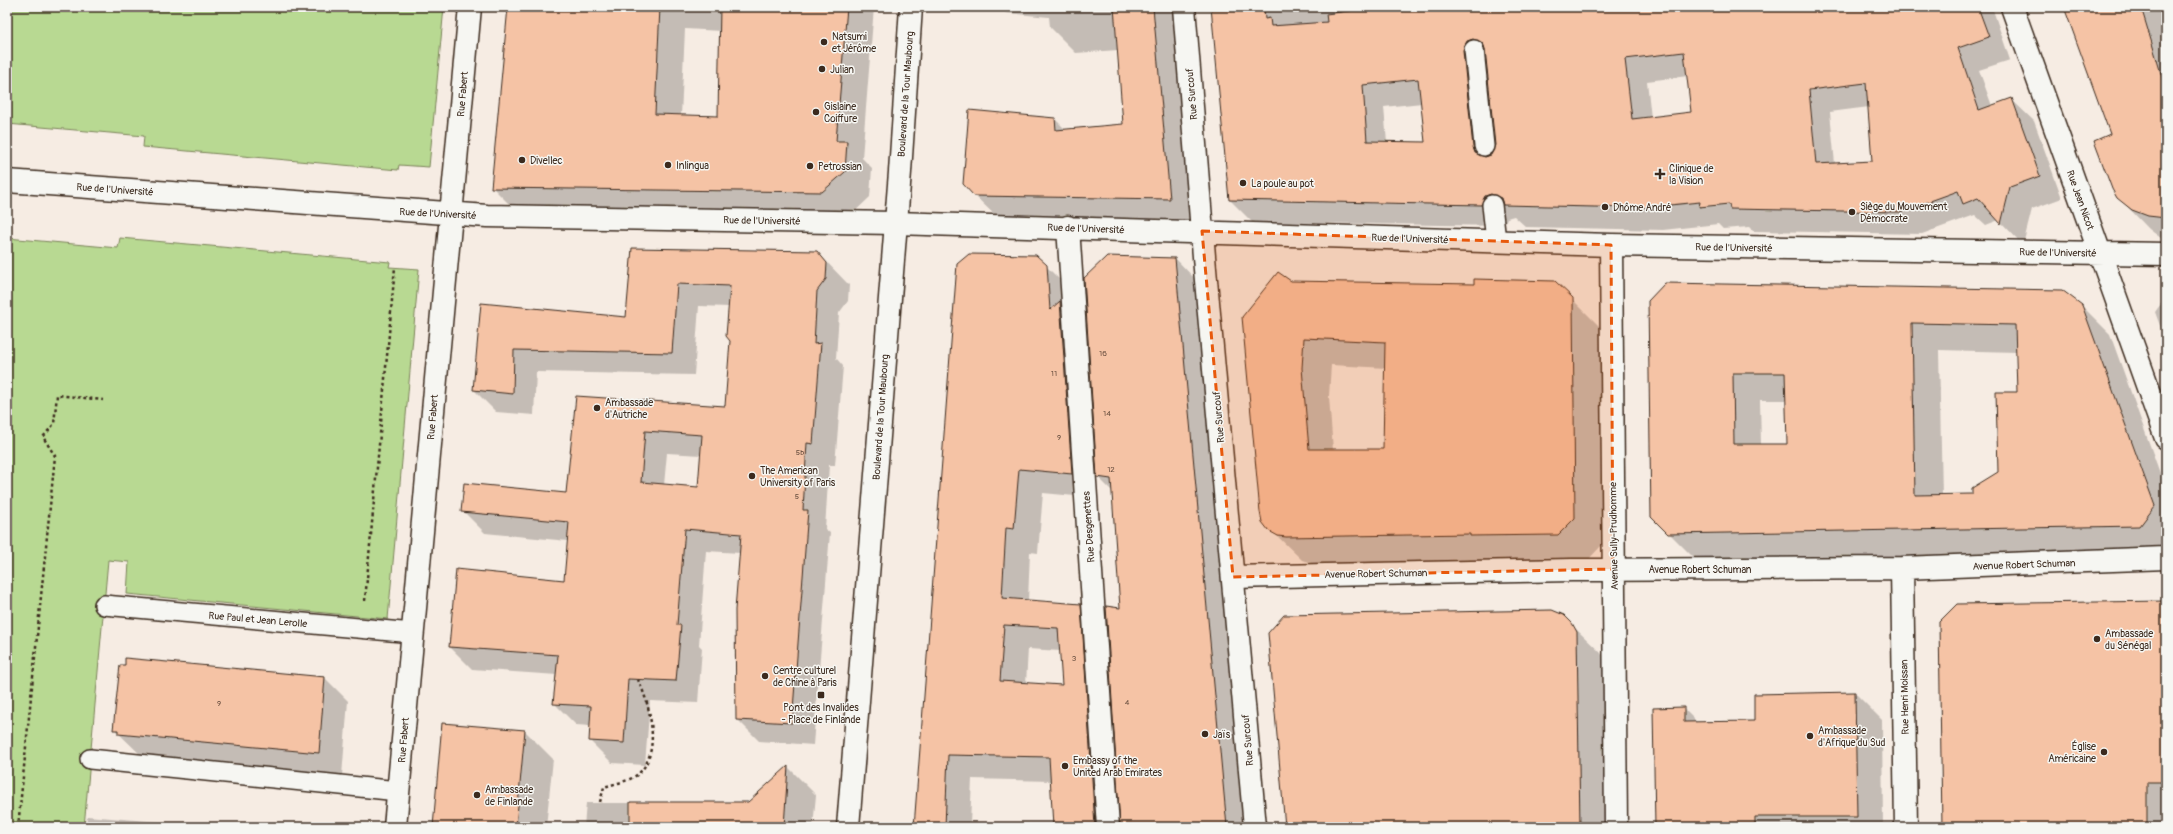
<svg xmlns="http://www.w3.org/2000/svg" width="2173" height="834" font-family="Pangolin,sans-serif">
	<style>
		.green { fill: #b8d992; stroke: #7a8258 }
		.shadow { fill: #0003; fill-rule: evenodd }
		.building { fill: #f5c3a5; stroke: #3b2a1e; fill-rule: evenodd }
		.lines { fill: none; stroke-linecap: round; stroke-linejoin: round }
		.lane-casing { stroke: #3b2a1e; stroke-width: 22 }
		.street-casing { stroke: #3b2a1e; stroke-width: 25 }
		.secondary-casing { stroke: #3b2a1e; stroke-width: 25 }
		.path { stroke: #3b2a1e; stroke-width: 2.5; stroke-dasharray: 3 3; stroke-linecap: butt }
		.lane { stroke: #f6f6f2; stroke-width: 19 }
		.street { stroke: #f6f6f2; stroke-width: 22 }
		.secondary { stroke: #f6f6f2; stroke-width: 22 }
		.marked { fill: #e8590c; fill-opacity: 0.2; stroke: #e8590c; stroke-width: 3; stroke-dasharray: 8 5; stroke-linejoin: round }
		.poi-dot { fill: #3b2a1e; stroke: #f6f6f2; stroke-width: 1.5 }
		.labels { text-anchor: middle; stroke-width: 3; stroke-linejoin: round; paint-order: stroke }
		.number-label { font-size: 8px; fill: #6a5040 }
		.poi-label { font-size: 10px; fill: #3b2a1e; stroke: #f6f6f2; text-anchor: start }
		.street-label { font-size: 10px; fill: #3b2a1e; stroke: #f6f6f2 }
	</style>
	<rect width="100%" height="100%" fill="#f6ece3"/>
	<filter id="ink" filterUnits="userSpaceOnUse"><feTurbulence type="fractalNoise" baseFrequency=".025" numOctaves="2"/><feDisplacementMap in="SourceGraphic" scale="8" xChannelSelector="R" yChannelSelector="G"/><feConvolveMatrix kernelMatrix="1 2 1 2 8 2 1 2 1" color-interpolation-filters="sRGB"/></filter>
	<g filter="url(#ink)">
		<path class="green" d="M7 7H444L429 167 399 165 398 170 143 147 144 136 7 124Z
			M7 238 118 248 120 238 390 262 389 267 419 269 388 619 127 594 129 562 108 560 84 827H7Z"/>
		<path class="shadow" d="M509 7H874L862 158 872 168 870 197 848 218 518 213 492 187ZM685 29 721 31 719 117 681 116Z
			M999 7H1176L1196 224 1001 221 974 195 1055 119 1066 130 1124 125 1118 50 1076 53 1050 27 1049 17 1006 13Z
			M1213 7H1992L2010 60 1979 70 1992 106 2011 99 2034 121 2062 198 2032 209 2023 245 1999 220 1986 225 1975 215 1922 234 1753 231 1749 227 1723 229 1718 224 1663 230 1526 227 1514 216 1507 218 1504 226 1252 222 1230 200ZM1488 67 1496 145 1493 156 1485 74ZM1688 76 1692 113 1651 118 1647 81ZM1422 103 1426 144 1387 143 1384 107ZM1869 107 1873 162 1835 164 1830 112Z
			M2065 7H2166V242L2149 229 2118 197 2111 135Z
			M633 249 817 252 849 285 848 301 839 313 836 358 843 366 835 465H829L825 529 830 533 813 745 759 741 737 719 740 553 706 551 699 645 702 648 698 703 650 701 645 765 612 763 590 741 591 726 576 725 554 703 557 675 472 669 450 647 565 582 568 541 485 533 463 511 567 494 577 397 726 407 731 340 729 307 699 306 694 375 536 372 534 415 496 412 474 390 482 304 627 318ZM667 453 701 455 699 488 664 485Z
			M1108 257 1175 258 1199 283 1248 827H1121V609L1113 492 1098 477Z
			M1046 266 1071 291 1096 498 1043 493 1038 553 1030 552 1028 601 1080 605 1105 629 1118 827H915ZM1028 649 1061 651 1063 686 1026 684ZM972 779 1051 781 1054 823 970 824Z
			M1291 282 1475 285 1555 282 1600 327 1602 545 1586 562 1496 561 1314 564 1302 560 1274 533ZM1331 365 1386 368 1384 450H1333L1329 396Z
			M2166 297V342L2155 312Z
			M1649 301 2082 306 2110 334 2166 490V554L1697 561 1652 516ZM1939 350 2017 352 2018 393 1999 472 1973 495 1942 496ZM1760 400H1787L1788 445H1761Z
			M2166 602V827H1943Z
			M1558 612 1601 653 1605 661 1608 827H1286L1285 616Z
			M325 678 348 701 342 776 143 757 114 729Z
			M1855 693 1882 720 1883 827H1656L1683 708 1698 723 1755 722V695Z
			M443 724 525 731 553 759 546 827H434Z
			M788 767 816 795 813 827H584L586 803H749Z
			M87 816 220 827H86Z"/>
		<path class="building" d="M508 7H660L655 114 718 116 720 7H847L836 141H847L845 172 822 192 491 188Z
			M1114 7H1153L1170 199 974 196 963 184 969 110 1055 118 1056 130 1123 124Z
			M1211 7H1264L1265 19 1270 18 1271 26 1327 22 1326 14 1378 7H1978L1989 37 1958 48 1979 110 2012 98 2040 176 2010 187 2001 224 1978 198 1963 204 1958 191 1900 212 1730 209 1729 204 1699 207 1700 202 1640 208 1503 205 1501 198 1491 194 1485 196 1481 205 1229 200ZM1473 39 1483 43 1485 49 1495 145 1491 155 1485 157 1475 153 1473 147 1463 51 1467 41ZM1684 52 1691 112 1632 119 1625 59ZM1418 79 1425 142 1367 141 1363 85ZM1866 83 1872 161 1816 164 1809 90Z
			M2064 7H2141L2166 90V218L2148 216 2132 210 2117 198 2112 189 2094 141 2110 134Z
			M632 248 817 251 827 263 826 279 817 291 814 344 821 343 813 444 807 443 803 510H808L792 723 736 720 735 610 741 534 685 529 677 625H681L676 681 628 679 624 743 589 741 591 706 553 704 558 655 449 647 456 569 564 580 569 522 461 512 464 483 566 493 576 396 725 406 730 341 726 336 730 286 677 284 672 353 514 350 513 394 473 390 481 303 626 317ZM645 431 702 435 698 487 641 482Z
			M969 254 1036 255 1047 265 1050 310 1060 301 1072 474 1019 469 1014 529 1006 528 1002 598 1081 604 1095 827H1053L1049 757 948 755 945 827H914L957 264ZM1004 625 1058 628 1062 685 1000 681Z
			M1107 256 1175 258 1227 827H1120L1106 606 1120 608 1111 479 1097 477 1084 278Z
			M1278 272 1291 281 1474 284V279L1555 281 1573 298 1575 518 1558 535 1470 536V534L1286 537 1278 536 1269 531 1262 522 1260 512 1242 317ZM1304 338 1385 342 1383 449H1309L1302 368Z
			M1665 283 2062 290 2082 305 2155 506 2140 526 1668 534 1651 517 1648 301ZM1912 323 2015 325 2017 392H1996L1998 472 1972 488V494L1915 495ZM1733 373H1785L1787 444H1734Z
			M2166 601V782H2147V827H1942L1939 622 1957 604Z
			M1552 610 1564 615 1572 623 1577 632 1580 827H1285L1268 633 1284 615Z
			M125 658 325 677 319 753 118 734V730H113L120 665H125Z
			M1855 692 1857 817H1755V827H1655L1653 708 1684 707V722L1754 721V694Z
			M442 723 525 730 516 827H433Z
			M788 766 784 827H630V802H748Z"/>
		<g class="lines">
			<defs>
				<path id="lane" d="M1474 50 1484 146
					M1492 205 1496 241
					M104 605 413 633
					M90 759 398 791"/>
				<path id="street" d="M1184 7 1205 269 1255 827
					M2012 7 2166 438
					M7 181 487 216 895 223 1611 245 2166 254
					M1068 227 1108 827
					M1611 245 1616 827
					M1902 568 1906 827
					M1233 577 1572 570 1902 568 2166 558
					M395 827 470 7"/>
				<path id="secondary" d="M848 827 900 172 911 7"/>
			</defs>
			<use href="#lane" class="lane-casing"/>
			<use href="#street" class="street-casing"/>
			<use href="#secondary" class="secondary-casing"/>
			<path class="path" d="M365 601 395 267
				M600 802 604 787C613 784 625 782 634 777 663 759 651 705 638 680
				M18 827 55 456 43 437 54 424 57 395 103 400"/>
			<use href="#lane" class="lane"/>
			<use href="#street" class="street"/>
			<use href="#secondary" class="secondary"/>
		</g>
	</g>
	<path class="marked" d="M1202 231 1611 245 1613 569 1233 577Z"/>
	<g class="poi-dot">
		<circle cx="824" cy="42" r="4"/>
		<circle cx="822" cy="69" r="4"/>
		<circle cx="816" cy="112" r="4"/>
		<circle cx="522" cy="160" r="4"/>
		<circle cx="668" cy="165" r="4"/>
		<circle cx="810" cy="166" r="4"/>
		<path d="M1658 168h4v4h4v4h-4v4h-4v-4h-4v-4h4z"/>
		<circle cx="1243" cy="183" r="4"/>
		<circle cx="1605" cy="207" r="4"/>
		<circle cx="1852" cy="212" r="4"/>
		<circle cx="597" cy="408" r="4"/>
		<circle cx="752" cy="476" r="4"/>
		<circle cx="2097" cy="639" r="4"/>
		<circle cx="765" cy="676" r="4"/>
		<rect x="817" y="691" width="8" height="8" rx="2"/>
		<circle cx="1205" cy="734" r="4"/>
		<circle cx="1810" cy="736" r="4"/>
		<circle cx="2104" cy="752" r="4"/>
		<circle cx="1065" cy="766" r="4"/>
		<circle cx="477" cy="795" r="4"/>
	</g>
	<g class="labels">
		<g class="number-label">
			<text x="1103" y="356">16</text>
			<text x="1054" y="376">11</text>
			<text x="1107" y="416">14</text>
			<text x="1059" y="440">9</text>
			<text x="800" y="455">5b</text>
			<text x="1111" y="472">12</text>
			<text x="797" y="499">5</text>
			<text x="1074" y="661">3</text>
			<text x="1127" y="705">4</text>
			<text x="219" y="706">9</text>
		</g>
		<g class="poi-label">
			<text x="832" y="40">Natsumi<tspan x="832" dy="12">et Jérôme</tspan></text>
			<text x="830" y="73">Julian</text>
			<text x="824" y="110">Gislaine<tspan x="824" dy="12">Coiffure</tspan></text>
			<text x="530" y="164">Divellec</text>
			<text x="676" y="169">Inlingua</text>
			<text x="818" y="170">Petrossian</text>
			<text x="1669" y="172">Clinique de<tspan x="1669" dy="12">la Vision</tspan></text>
			<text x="1251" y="187">La poule au pot</text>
			<text x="1860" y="210">Siège du Mouvement<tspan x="1860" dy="12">Démocrate</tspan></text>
			<text x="1613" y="211">Dhôme André</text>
			<text x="605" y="406">Ambassade<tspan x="605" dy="12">d'Autriche</tspan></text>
			<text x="760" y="474">The American<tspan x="760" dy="12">University of Paris</tspan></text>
			<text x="2105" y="637">Ambassade<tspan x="2105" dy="12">du Sénégal</tspan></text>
			<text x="773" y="674">Centre culturel<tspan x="773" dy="12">de Chine à Paris</tspan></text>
			<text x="821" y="711" text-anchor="middle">Pont des Invalides<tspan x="821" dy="12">- Place de Finlande</tspan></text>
			<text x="1818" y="734">Ambassade<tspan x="1818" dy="12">d'Afrique du Sud</tspan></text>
			<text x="1213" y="738">Jaïs</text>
			<text x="2096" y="750" text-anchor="end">Église<tspan x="2096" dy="12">Américaine</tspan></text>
			<text x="1073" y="764">Embassy of the<tspan x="1073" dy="12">United Arab Emirates</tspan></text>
			<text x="485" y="793">Ambassade<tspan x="485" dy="12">de Finlande</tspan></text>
		</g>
		<g class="street-label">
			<text transform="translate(462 94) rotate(-85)" y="4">Rue Fabert</text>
			<text transform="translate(905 94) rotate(-86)" y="4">Boulevard de la Tour Maubourg</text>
			<text transform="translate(1191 94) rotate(-95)" y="4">Rue Surcouf</text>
			<text transform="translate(115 189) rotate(4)" y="4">Rue de l'Université</text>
			<text transform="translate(2081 200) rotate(70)" y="4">Rue Jean Nicot</text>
			<text transform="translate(438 213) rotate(3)" y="4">Rue de l'Université</text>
			<text transform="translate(762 220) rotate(1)" y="4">Rue de l'Université</text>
			<text transform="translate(1086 228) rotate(2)" y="4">Rue de l'Université</text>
			<text transform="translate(1410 238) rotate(2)" y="4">Rue de l'Université</text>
			<text transform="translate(1734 247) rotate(1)" y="4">Rue de l'Université</text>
			<text transform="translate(2058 252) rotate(1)" y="4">Rue de l'Université</text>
			<text transform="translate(432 417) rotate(-85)" y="4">Rue Fabert</text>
			<text transform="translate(880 417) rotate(-86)" y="4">Boulevard de la Tour Maubourg</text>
			<text transform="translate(1218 417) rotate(-95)" y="4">Rue Surcouf</text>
			<text transform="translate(1088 527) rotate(-94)" y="4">Rue Desgenettes</text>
			<text transform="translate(1613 536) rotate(-91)" y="4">Avenue Sully-Prudhomme</text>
			<text transform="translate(2024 564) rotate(-2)" y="4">Avenue Robert Schuman</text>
			<text x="1700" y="573">Avenue Robert Schuman</text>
			<text transform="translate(1376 573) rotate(-1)" y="4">Avenue Robert Schuman</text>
			<text transform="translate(258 619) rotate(5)" y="4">Rue Paul et Jean Lerolle</text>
			<text transform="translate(1904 697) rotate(-91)" y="4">Rue Henri Moissan</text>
			<text transform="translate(403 740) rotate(-85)" y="4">Rue Fabert</text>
			<text transform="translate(1247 740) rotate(-95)" y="4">Rue Surcouf</text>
		</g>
	</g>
	<rect width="2173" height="834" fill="none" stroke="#f6f6f2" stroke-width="24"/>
	<rect x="12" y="12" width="2149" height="810" fill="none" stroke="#3b2a1e" stroke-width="1.5" filter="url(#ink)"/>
</svg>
